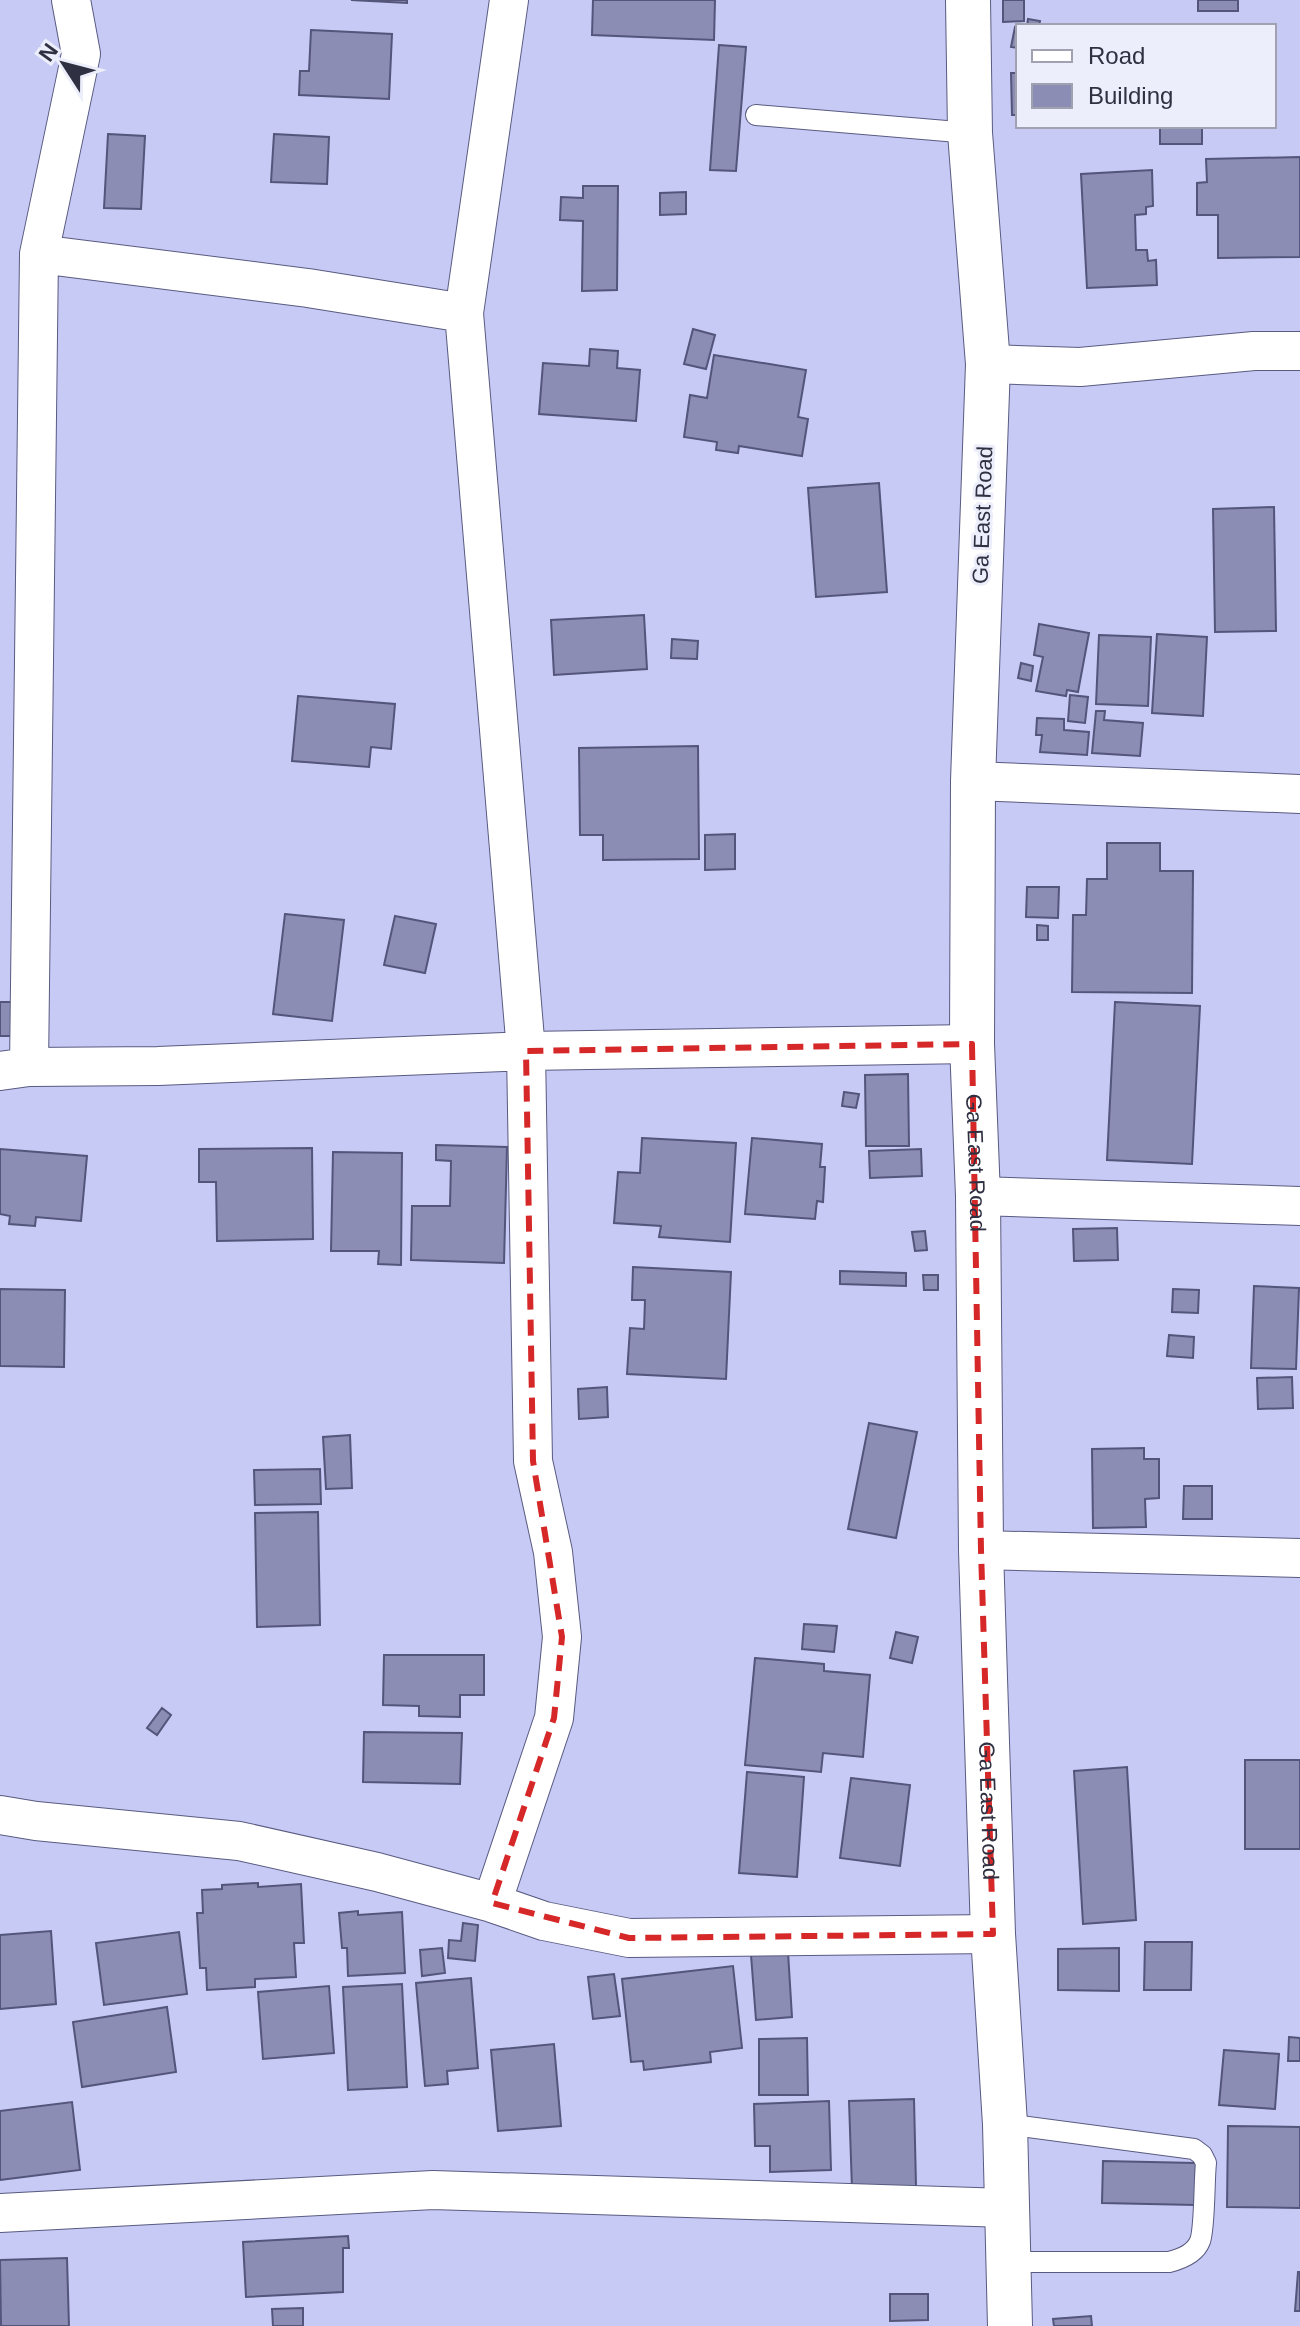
<svg xmlns="http://www.w3.org/2000/svg" width="1300" height="2326" font-family="Helvetica,sans-serif">
	<style>
		.building { fill: #8b8db5; stroke: #53557a; stroke-width: 2 }
		.lines { fill: none; stroke-linecap: round; stroke-linejoin: round }
		.lane-casing { stroke: #595b80; stroke-width: 22 }
		.street-casing { stroke: #595b80; stroke-width: 40 }
		.secondary-casing { stroke: #595b80; stroke-width: 46 }
		.lane { stroke: #fff; stroke-width: 20 }
		.street { stroke: #fff; stroke-width: 38 }
		.secondary { stroke: #fff; stroke-width: 44 }
		.marked { fill: none; stroke: #d62828; stroke-width: 6; stroke-dasharray: 16 10; stroke-linejoin: round }
		.labels { text-anchor: middle; stroke-width: 6; stroke-linejoin: round; paint-order: stroke }
		.street-label { font-size: 22px; fill: #2f3041; stroke: #edeefb }
	</style>
	<rect width="100%" height="100%" fill="#c7caf5"/>
	<path class="building" d="M351 0H407V3Z
		M593 0H715L714 40 592 35Z
		M1003 0H1024V21L1003 22Z
		M1198 0H1238V11H1198Z
		M1028 19 1040 21 1039 26H1027Z
		M1015 27 1018 28V48L1011 47Z
		M311 30 392 34 389 99 299 95 300 71H309Z
		M719 45 746 47 736 171 710 170Z
		M1011 73H1018V115H1012Z
		M1160 126H1202V144H1160Z
		M108 134 145 136 141 209 104 208Z
		M274 134 329 137 327 184 271 182Z
		M1300 157V257L1218 258V215H1197V183L1207 182 1206 159Z
		M1152 170 1153 206 1146 207V214L1135 215 1136 250H1147L1148 261 1156 260 1157 285 1087 288 1081 174Z
		M583 186H618L617 290 582 291 583 221 560 220 561 197 583 198Z
		M686 192V214L660 215V193Z
		M693 329 715 335 706 369 684 364Z
		M590 349 618 351 617 368 640 370 636 421 539 414 543 363 589 366Z
		M714 355 806 370 798 417 808 419 802 456 739 446 738 453 716 450 717 442 684 437 690 395 707 398Z
		M879 483 887 592 816 597 808 488Z
		M1274 507 1276 631 1215 632 1213 509Z
		M644 615 647 669 554 675 551 620Z
		M1039 624 1089 633 1078 692 1067 690 1066 696 1036 691 1043 657 1034 655Z
		M1157 634 1207 637 1203 716 1152 713Z
		M1099 635 1151 637 1148 706 1096 704Z
		M672 639 698 641 697 659 671 658Z
		M1021 663 1033 666 1031 681 1018 678Z
		M1070 695 1088 697 1085 723 1068 721Z
		M298 696 395 704 391 749 371 747 369 767 292 761Z
		M1096 711H1105L1104 720 1143 723 1140 756 1092 753Z
		M1037 718 1064 719V730L1089 732 1087 755 1040 752 1042 735H1036Z
		M698 746 699 859 603 860V835H580L579 748Z
		M735 834V869L705 870V835Z
		M1107 843H1160V871H1193L1192 993 1072 992 1073 915H1086L1087 879H1107Z
		M1027 887H1059L1058 918 1026 917Z
		M285 914 344 920 332 1021 273 1014Z
		M395 916 436 924 425 973 384 965Z
		M1037 925 1048 926V940H1037Z
		M0 1002H15V1036H0Z
		M1115 1002 1200 1006 1192 1164 1107 1160Z
		M908 1074 909 1146H866L865 1075Z
		M844 1092 859 1094 856 1108 842 1106Z
		M642 1138 736 1143 730 1242 659 1237 661 1226 614 1223 618 1172 640 1173Z
		M752 1138 822 1144 820 1167H825L823 1202 817 1201 815 1219 745 1214Z
		M436 1145 507 1147 504 1263 411 1260 412 1206H450L451 1161 436 1160Z
		M312 1148 313 1239 217 1241 216 1182H199V1149Z
		M0 1149 87 1156 81 1221 36 1217 35 1226 9 1224 10 1216 0 1214Z
		M921 1149 922 1176 870 1178 869 1151Z
		M333 1152 402 1153 401 1265 378 1264 379 1251H331Z
		M1117 1228 1118 1260 1074 1261 1073 1229Z
		M925 1231 927 1250 915 1251 912 1232Z
		M633 1267 731 1272 726 1379 627 1374 630 1328 644 1329 645 1300H632Z
		M840 1271 906 1273V1286L840 1284Z
		M923 1275H938V1290H924Z
		M1254 1286 1299 1288 1296 1369 1251 1368Z
		M0 1289 65 1290 64 1367 0 1366Z
		M1173 1289 1199 1290 1198 1313 1172 1312Z
		M1169 1335 1194 1337 1193 1358 1167 1356Z
		M1292 1377 1293 1408 1258 1409 1257 1378Z
		M607 1387 608 1417 579 1419 578 1389Z
		M869 1423 917 1432 896 1538 848 1529Z
		M350 1435 352 1488 326 1489 323 1437Z
		M1144 1448V1459H1159V1498L1145 1499 1146 1527 1093 1528 1092 1449Z
		M320 1469 321 1504 255 1505 254 1470Z
		M1184 1486H1212V1519H1183Z
		M318 1512 320 1625 257 1627 255 1513Z
		M804 1624 837 1626 834 1652 802 1649Z
		M896 1632 918 1637 912 1663 890 1658Z
		M384 1655H484V1695H460V1717L419 1716V1706L383 1705Z
		M755 1658 824 1664V1671L870 1675 863 1757 823 1753 821 1772 745 1765Z
		M162 1708 171 1715 157 1735 147 1728Z
		M364 1732 462 1733 460 1784 363 1782Z
		M1245 1760H1300V1849H1245Z
		M1127 1767 1136 1920 1083 1924 1074 1771Z
		M747 1772 804 1777 797 1877 739 1873Z
		M851 1778 910 1785 900 1866 840 1858Z
		M258 1883V1887L301 1884 304 1943H294L296 1977 255 1979V1987L207 1990 206 1968H200L197 1913H203L202 1890 222 1889V1885Z
		M358 1911V1915L402 1912 405 1973 348 1976 347 1948H342L339 1913Z
		M463 1923 478 1925 475 1961 448 1958 449 1940 461 1941Z
		M51 1931 56 2004 0 2009V1935Z
		M179 1932 187 1994 104 2005 96 1943Z
		M1145 1942H1192L1191 1990H1144Z
		M442 1948 445 1973 422 1976 420 1950Z
		M1119 1948V1991L1058 1990V1949Z
		M788 1952 792 2017 756 2020 751 1955Z
		M733 1966 742 2048 710 2052 711 2062 644 2070 643 2061 631 2062 622 1979Z
		M614 1974 620 2016 593 2019 588 1977Z
		M471 1978 478 2068 447 2071 448 2084 425 2086 416 1983Z
		M402 1984 407 2087 348 2090 343 1987Z
		M329 1986 334 2053 263 2059 258 1992Z
		M167 2007 176 2072 82 2087 73 2022Z
		M1289 2037 1300 2038V2061H1288Z
		M807 2038 808 2095H759V2039Z
		M554 2044 561 2126 498 2131 491 2050Z
		M1224 2050 1279 2054 1275 2109 1219 2105Z
		M914 2099 916 2186 852 2189 849 2101Z
		M829 2101 831 2170 770 2172V2146H755L754 2104Z
		M72 2102 80 2170 0 2180V2111Z
		M1228 2126 1300 2127V2208L1227 2207Z
		M1103 2161 1196 2163 1195 2205 1102 2203Z
		M348 2236 349 2248H343V2292L246 2297 243 2242Z
		M67 2258 69 2326H1L0 2260Z
		M1298 2272H1300V2311H1295Z
		M890 2294H928V2320L890 2321Z
		M303 2308V2326H273L272 2309Z
		M1091 2316 1092 2326H1054L1053 2319Z"/>
	<g class="lines">
		<defs>
			<path id="lane" d="M756 115 970 133
				M1005 2124 1194 2149 1202 2155 1206 2163C1204 2180 1205 2228 1200 2241 1195 2254 1181 2259 1169 2262H1008"/>
			<path id="street" d="M39 254 308 288 464 313 509 0
				M464 313 526 1051 533 1461 553 1552 562 1637 554 1718 492 1903
				M988 364 1080 367 1254 351H1300
				M973 781 1300 794
				M29 1067 39 254 81 54 71 0
				M0 1071 29 1067 158 1066 526 1051 972 1044
				M978 1196 1300 1206
				M981 1550 1300 1558
				M0 1815 36 1821 239 1841 377 1872 492 1903 544 1921 629 1938 993 1934
				M0 2213 433 2190 1007 2208"/>
			<g id="secondary">
				<path id="s1" d="M968 0 970 133 988 364 973 781 972 1044 978 1196 981 1550 993 1934 1005 2124 1010 2326"/>
			</g>
		</defs>
		<use href="#lane" class="lane-casing"/>
		<use href="#street" class="street-casing"/>
		<use href="#secondary" class="secondary-casing"/>
		<use href="#lane" class="lane"/>
		<use href="#street" class="street"/>
		<use href="#secondary" class="secondary"/>
	</g>
	<path class="marked" d="M972 1044 981 1550 993 1934 629 1938 492 1903 554 1718 562 1637 533 1461 526 1051Z"/>
	<g class="labels">
		<g class="street-label">
			<text transform="translate(982 515) rotate(-88)" y="8">Ga East Road</text>
			<text dy="8" stroke="none"><textPath href="#s1" startOffset="1164">Ga East Road</textPath></text>
			<text dy="8" stroke="none"><textPath href="#s1" startOffset="1812">Ga East Road</textPath></text>
		</g>
	</g>
	<rect x="1016" y="24" width="260" height="104" fill="#edeefb" stroke="#a1a2b1" stroke-width="2"/>
	<rect x="1032" y="50" width="40" height="12" fill="#ffffff" stroke="#a1a2b1" stroke-width="2"/>
	<text x="1088" y="64" font-size="24" fill="#2f3041">Road</text>
	<rect x="1032" y="84" width="40" height="24" fill="#8b8db5" stroke="#a1a2b1" stroke-width="2"/>
	<text x="1088" y="104" font-size="24" fill="#2f3041">Building</text>
	<g transform="translate(64 64) rotate(306)" stroke="#edeefb" stroke-width="6" paint-order="stroke">
	<path d="M0-6L14 30L0 20L-14 30Z" fill="#2f3041"/>
	<text y="-12" font-size="22" font-weight="bold" text-anchor="middle" fill="#2f3041">N</text>
	</g>
</svg>
